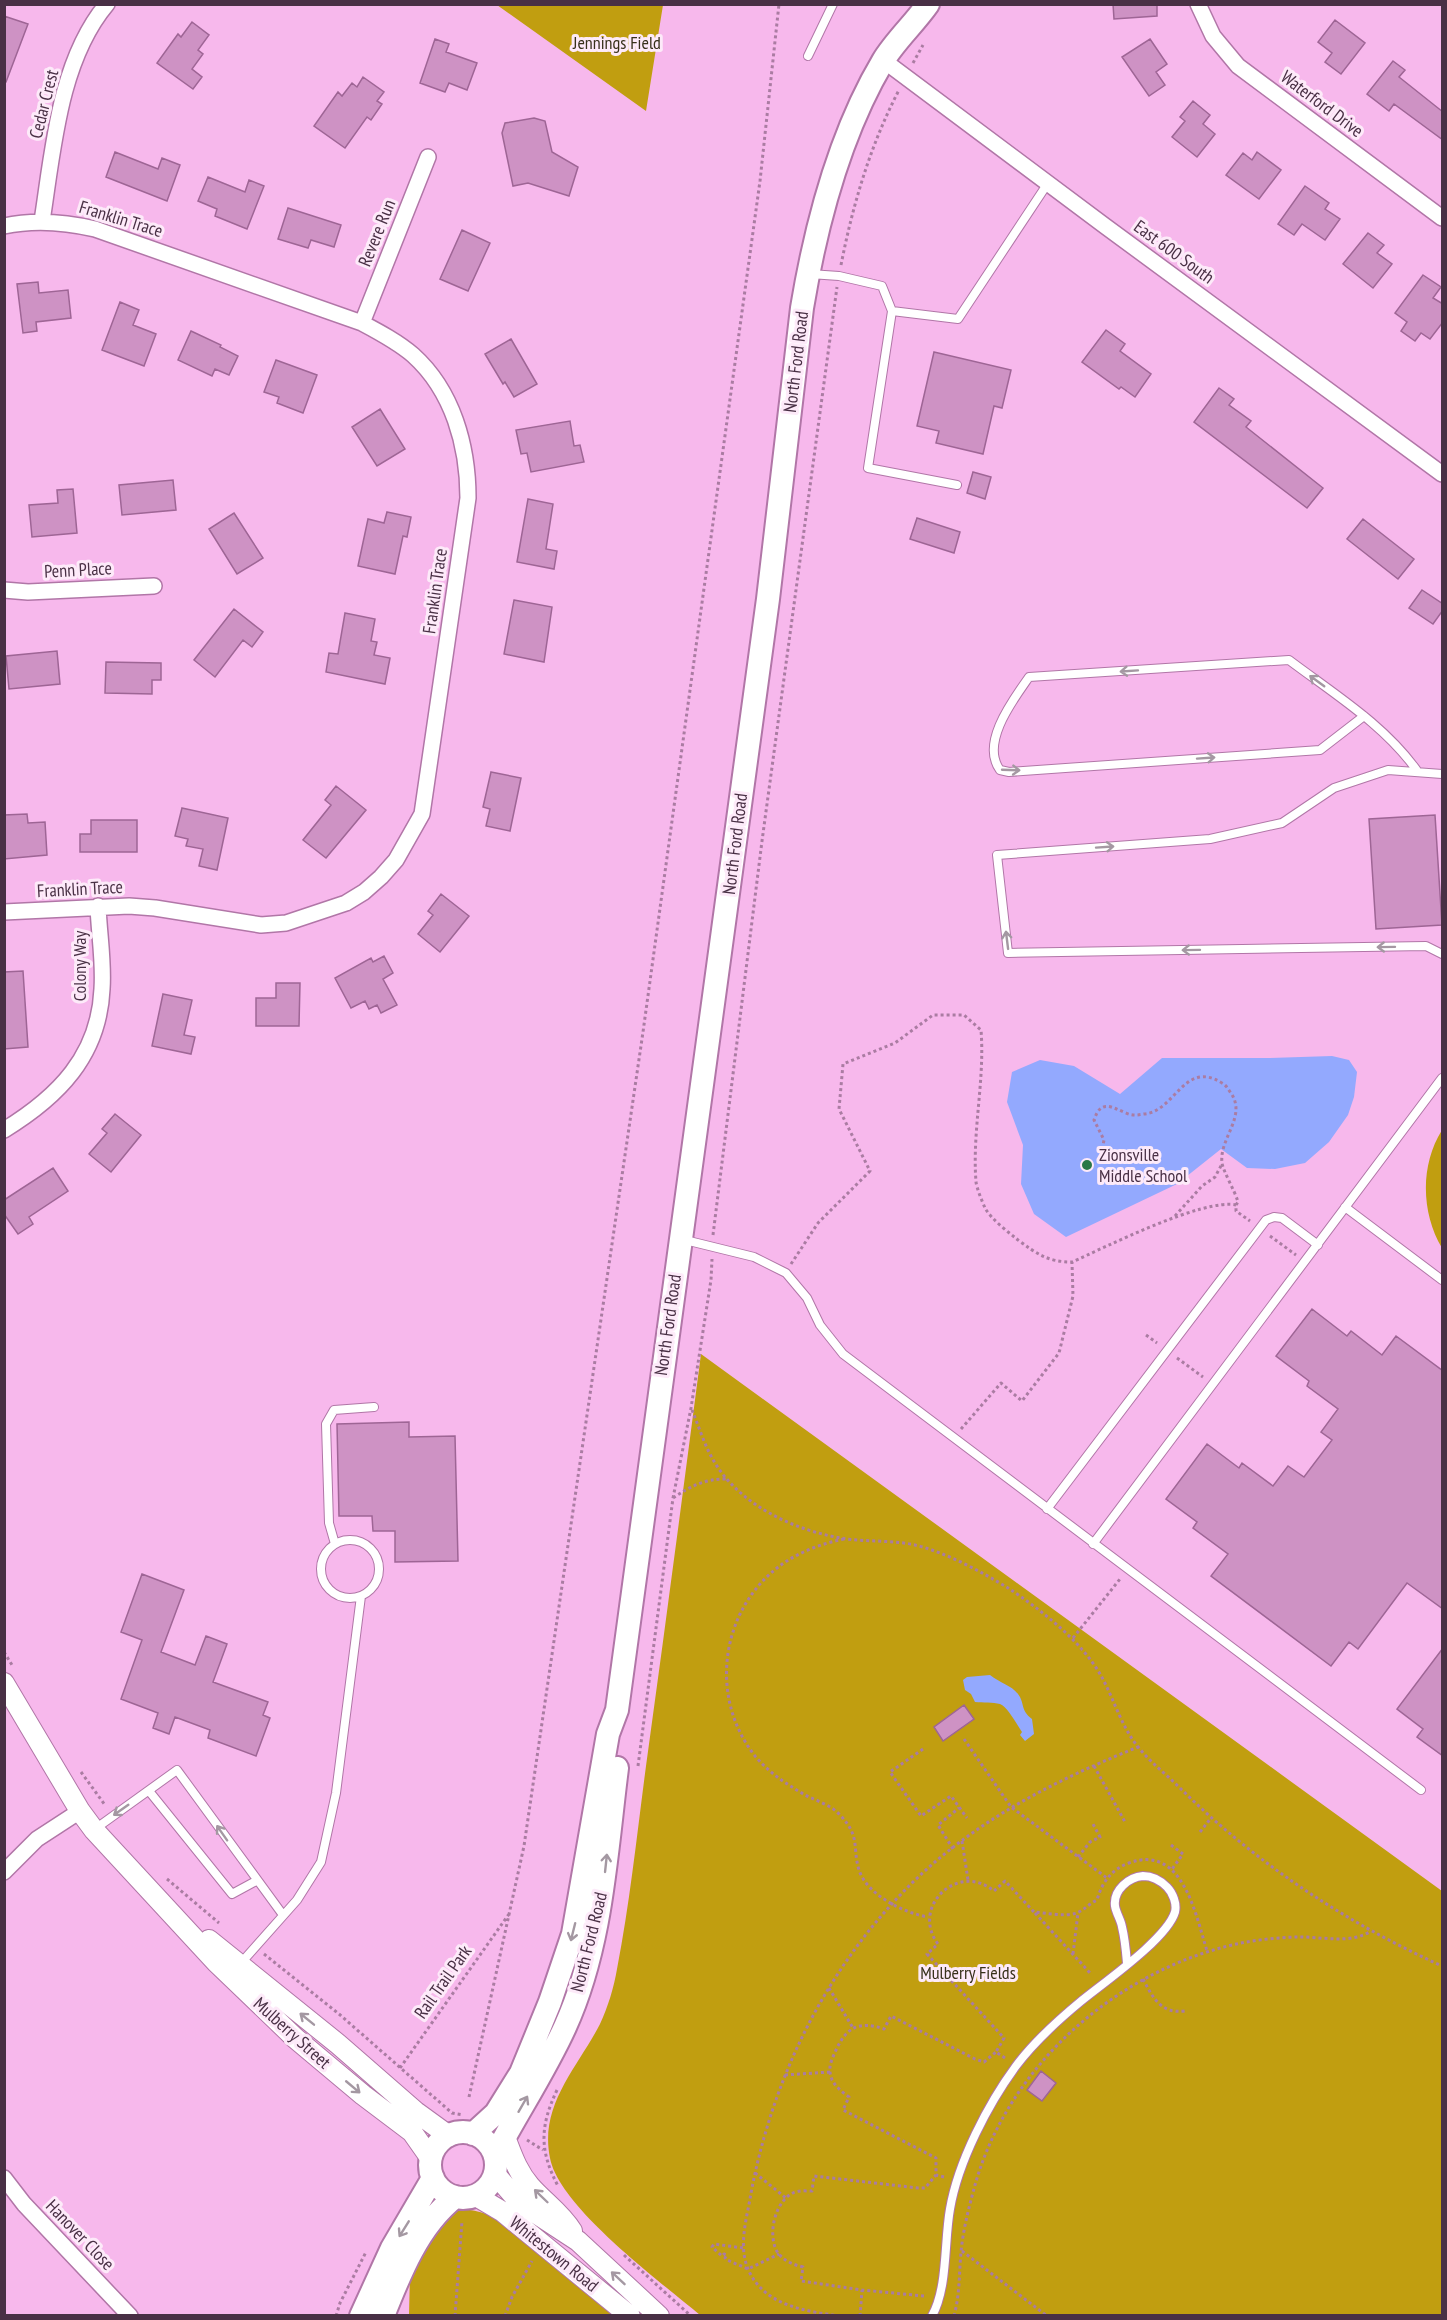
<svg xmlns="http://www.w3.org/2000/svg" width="1447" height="2320" font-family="'PT Sans Narrow',sans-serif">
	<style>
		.green { fill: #c19e10 }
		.water { fill: #93a9fe }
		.building { fill: #ce92c4; stroke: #9e6595; stroke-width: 1.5 }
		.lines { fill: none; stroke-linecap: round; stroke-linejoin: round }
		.service-casing { stroke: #b176a7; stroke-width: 10 }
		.minor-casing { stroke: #b176a7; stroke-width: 18 }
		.tertiary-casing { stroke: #b176a7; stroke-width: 22 }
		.secondary-casing { stroke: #b176a7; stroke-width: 26 }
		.path { stroke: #aa7ca2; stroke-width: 3; stroke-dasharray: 3 3; stroke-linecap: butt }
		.service { stroke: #fff; stroke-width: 8 }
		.minor { stroke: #fff; stroke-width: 15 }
		.tertiary { stroke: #fff; stroke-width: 20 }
		.secondary { stroke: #fff; stroke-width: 22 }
		.oneway { stroke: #a498a2 }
		.poi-dot { fill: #2b7747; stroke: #fdeaf9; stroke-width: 2 }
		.labels { text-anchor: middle; stroke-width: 6; stroke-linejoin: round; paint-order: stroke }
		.park-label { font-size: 18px; fill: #37301a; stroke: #fdeaf9 }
		.street-label { font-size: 18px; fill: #493045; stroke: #fdeaf9 }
		.poi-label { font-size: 18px; fill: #493045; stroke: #fdeaf9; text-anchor: start }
	</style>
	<rect width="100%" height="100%" fill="#f7b8ec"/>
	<path class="green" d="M497 5H663L646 111Z
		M1442 1130V1248C1421 1213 1420 1165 1442 1130Z
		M701 1354 1442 1891V2315H700C661 2282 559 2207 550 2158 539 2105 578 2067 600 2024 608 2007 614 1987 617 1969 630 1902 637 1834 646 1766 665 1629 683 1492 701 1354Z
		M455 2209C474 2209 488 2213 504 2222L618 2316H409L410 2272 434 2230Z"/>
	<path class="water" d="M1332 1056 1349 1060 1357 1072 1354 1097 1348 1115 1329 1142 1305 1163 1275 1169 1247 1168 1221 1149 1177 1184 1066 1237 1034 1214 1021 1184 1023 1145 1007 1102 1012 1072 1040 1060 1074 1066 1120 1094 1162 1058H1268Z
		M990 1675C1000 1683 1011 1685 1018 1694 1025 1703 1020 1710 1032 1719L1034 1734 1025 1741 1020 1735 1022 1732C1017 1725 1008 1707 1000 1704 993 1702 983 1703 975 1702L971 1694 965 1690 963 1680 967 1677Z"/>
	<path class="building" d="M1113 4H1157V16L1114 19Z
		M4 16 28 24 6 82H4Z
		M1335 20 1365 43 1341 74 1325 62 1332 53 1318 42Z
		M192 22 209 35 198 50 203 54 192 69 202 77 193 89 157 63 178 34 181 37Z
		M435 39 449 44 446 52 477 63 467 90 449 83 445 92 420 83Z
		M1150 39 1167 64 1156 72 1165 85 1149 96 1122 57Z
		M1393 61 1405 70 1399 77 1443 112V140L1394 104 1389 111 1367 94Z
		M363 77 384 92 377 101 382 104 371 120 367 117 345 148 314 126 338 92 342 96 352 83 357 87Z
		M1193 101 1210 115 1203 124 1215 134 1197 157 1172 137 1185 121 1180 117Z
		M534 118 545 121 552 152 578 167 569 196 528 183 513 186 502 133 505 123Z
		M115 152 158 169 162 158 180 165 167 201 106 177Z
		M1257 152 1281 170 1259 199 1226 175 1243 153 1252 160Z
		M208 177 245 192 249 180 264 186 247 229 215 216 217 209 198 201Z
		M1305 186 1329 203 1325 209 1340 219 1325 240 1302 224 1294 235 1278 224Z
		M288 208 341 225 334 247 311 240 308 248 278 239Z
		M462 230 490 243 468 291 440 279Z
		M1368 233 1384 245 1377 253 1392 264 1373 288 1343 264Z
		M1423 275 1441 287 1433 298 1443 304V322L1430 339 1421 333 1415 341 1401 331 1407 322 1395 313Z
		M38 282 39 293 68 290 71 318 36 322 37 331 23 333 17 284Z
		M120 302 139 310 133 325 156 334 144 366 102 350Z
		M1106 330 1125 344 1120 351 1151 374 1135 397 1121 387 1119 389 1082 362Z
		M191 331 221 345 220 347 238 356 229 375 215 369 212 376 178 360Z
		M511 339 537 384 514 397 505 382 503 384 485 354Z
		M934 352 1011 370 1002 408 994 406 983 454 936 443 939 431 917 426Z
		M276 360 317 375 303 413 277 403 279 397 264 392Z
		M1219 388 1234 399 1229 405 1251 421 1246 427 1323 488 1307 508 1194 422Z
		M380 409 405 449 377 466 352 427Z
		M570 421 574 446 580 445 584 462 531 472 527 453 521 454 516 430Z
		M973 472 991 477 985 499 967 493Z
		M173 480 176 510 122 515 119 485Z
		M73 489 77 533 32 537 29 505 58 503 57 490Z
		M528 499 553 504 546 549 557 551 554 569 517 562Z
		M387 512 411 517 407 537 403 536 395 574 358 566 368 519 384 523Z
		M234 513 263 558 237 574 209 529Z
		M917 518 960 532 954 553 910 539Z
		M1363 519 1414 559 1398 579 1347 539Z
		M1422 590 1443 604V610L1433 624 1409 608Z
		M514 600 552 607 544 662 504 654Z
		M234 609 263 632 252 647 243 640 215 677 194 660Z
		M345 613 375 619 371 641 377 642 374 655 390 658 385 684 326 672 329 653 338 654Z
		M57 651 60 684 9 689 6 656Z
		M106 662 161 663V680H152V694L105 693Z
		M491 772 521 778 510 831 486 826 490 809 483 807Z
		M336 786 366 810 326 858 303 840 331 805 325 800Z
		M182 808 228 818 217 870 199 866 203 849 186 846 188 839 175 836Z
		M27 814 28 823 45 822 47 855 4 859V815Z
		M1435 815 1442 925 1376 929 1369 819Z
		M91 820H137V852H80V834H91Z
		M441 894 469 916 440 952 418 934 433 915 428 911Z
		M384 956 393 973 383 979 397 1005 381 1013 377 1005 369 1009 365 1001 351 1008 335 978 371 958 373 962Z
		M23 971 28 1047 4 1049V972Z
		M276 983H300L299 1026H256V998H276Z
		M163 994 192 1000 184 1035 195 1037 191 1054 152 1046Z
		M115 1114 141 1135 111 1172 89 1154 107 1133 102 1129Z
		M53 1168 68 1191 29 1217 33 1224 18 1234 4 1214V1200Z
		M1312 1309 1347 1336 1351 1331 1382 1355 1396 1336 1443 1371V1609L1407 1583 1358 1649 1349 1642 1331 1666 1211 1576 1228 1554 1193 1528 1197 1522 1166 1499 1207 1444 1239 1468 1242 1463 1273 1486 1288 1466 1304 1477 1332 1440 1321 1432 1338 1409 1307 1386 1309 1381 1276 1356Z
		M409 1422V1437L455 1436 458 1561 395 1562V1531H373L372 1516H339L337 1424Z
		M142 1574 184 1590 161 1652 195 1665 206 1636 227 1644 213 1682 268 1702 263 1715 270 1718 256 1756 208 1738 210 1730 175 1717 169 1734 153 1728 158 1713 121 1699 142 1640 121 1632Z
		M1443 1648V1756L1417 1737 1423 1729 1397 1709Z
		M964 1705 974 1719 943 1741 934 1727Z
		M1041 2071 1056 2083 1042 2101 1027 2090Z"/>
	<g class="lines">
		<defs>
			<path id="service" d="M808 56 833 4
				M810 274 839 276 882 286 892 311
				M957 485 868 468 892 311 958 319 1048 183
				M1364 716 1320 750 1009 772 1000 770C980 743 1013 700 1029 677L1289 660C1334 694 1385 725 1418 772
				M1442 774 1388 770 1334 788 1282 823 1210 839 997 855 1008 953 1426 946 1442 954
				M1345 1207 1442 1280
				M685 1240 754 1257 786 1273 807 1298 820 1325 843 1354 1421 1790
				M1047 1509 1266 1220 1274 1217 1282 1218 1318 1245
				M321 1569a29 29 0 1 1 58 0a29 29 0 1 1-58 0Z
				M335 1544 329 1523 326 1424 334 1410 374 1407
				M1093 1544 1442 1078
				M149 1791 232 1894 256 1881
				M95 1829 177 1770 283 1915
				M241 1963 297 1900 321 1862 336 1793 361 1596
				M932 2316C948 2287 944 2242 950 2209 958 2162 988 2104 1016 2066 1034 2042 1057 2021 1080 2002 1103 1983 1167 1939 1175 1912 1177 1904 1173 1893 1167 1887 1161 1881 1152 1876 1143 1876 1129 1877 1113 1890 1115 1906 1116 1913 1121 1920 1122 1927 1125 1939 1126 1951 1127 1963"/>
			<path id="minor" d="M1198 4 1213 36 1238 66 1442 218
				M883 60 1105 226 1442 474
				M42 221C53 151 59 61 107 4
				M4 226C36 219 65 222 95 229L362 323C379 332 398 342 413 355 453 391 468 446 468 498L422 814 396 860 381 877 364 892 346 903 286 923 261 925 155 908 129 906 4 912
				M362 323 428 157
				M4 590 28 592 154 586
				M4 1130C58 1097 99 1056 102 989 104 962 99 934 98 906
				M4 1872 37 1839 80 1811
				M4 2178 24 2204 130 2316"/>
			<path id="tertiary" d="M4 1683 80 1811 94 1830 216 1962 295 2038 363 2095 412 2132 431 2159
				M209 1940 338 2044 416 2112 449 2136
				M505 2137C512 2155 517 2171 530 2186 544 2202 561 2213 572 2231
				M495 2174 520 2203 578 2241 659 2316
				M476 2196 503 2212 630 2316"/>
			<path id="secondary" d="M430 2165a33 33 0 1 1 66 0a33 33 0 1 1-66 0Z
				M473 2134 496 2113 521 2073 550 2002 573 1934 608 1734 617 1710 768 599 802 308C816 224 839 135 883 61 895 41 914 24 928 4
				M495 2155C517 2113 545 2071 565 2027 602 1946 606 1854 617 1768
				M361 2316 392 2248 433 2178
				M383 2316C400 2273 419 2225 455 2197"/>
		</defs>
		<use href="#service" class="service-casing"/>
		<use href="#minor" class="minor-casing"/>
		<use href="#tertiary" class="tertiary-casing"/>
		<use href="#secondary" class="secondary-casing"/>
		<path class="path" d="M913 63 923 45
			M841 265C853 204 870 146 899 90
			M1100 1161 1104 1140 1094 1120C1101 1099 1111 1107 1126 1113 1132 1116 1138 1115 1144 1114 1175 1112 1184 1059 1222 1083 1226 1085 1228 1089 1231 1093 1247 1117 1219 1138 1222 1163 1223 1171 1235 1191 1238 1202L1236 1205
			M1175 1216 1202 1186 1215 1177 1222 1164
			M713 1235 762 841 837 287
			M1270 1236 1296 1255
			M791 1264 818 1223 870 1171 839 1109 843 1064 895 1043 933 1015H964L981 1030C985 1080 972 1131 976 1182 977 1189 982 1201 985 1208 992 1220 1007 1231 1018 1240 1037 1254 1048 1262 1072 1262 1106 1247 1203 1198 1236 1205V1211L1250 1221
			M1146 1335 1157 1343
			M1177 1358 1203 1377
			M692 1410C699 1427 705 1447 715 1463 742 1507 798 1532 847 1539 870 1542 893 1540 915 1545 945 1552 982 1572 1008 1588 1040 1609 1081 1641 1100 1674 1114 1698 1121 1727 1139 1748 1151 1763 1167 1775 1181 1789 1257 1864 1345 1922 1442 1966
			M961 1429 1001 1383 1022 1401 1059 1353 1073 1296 1072 1262
			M673 1498C691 1486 704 1479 726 1479
			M844 1539C820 1544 796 1553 777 1568 721 1612 710 1695 752 1752 766 1771 785 1783 805 1795 817 1801 831 1805 840 1815 861 1837 852 1847 859 1870 867 1895 904 1913 928 1917
			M1073 1638 1120 1579
			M4 1652 12 1665
			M964 1739 1011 1807 1107 1878
			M923 1749 890 1772 921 1816 951 1796 967 1818
			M638 1766 673 1498 691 1408 711 1280 712 1259
			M1094 1766 1125 1822
			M81 1772 105 1805
			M1200 1832 1211 1818
			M962 1841 968 1880
			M1171 1845 1183 1854 1172 1869
			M953 1849 938 1825 959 1808
			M1078 1857 1090 1842 1100 1837 1093 1824
			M167 1879 219 1923
			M1035 1913 1091 1974
			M264 1954 339 2014 452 2113 463 2115
			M1073 1954 1078 1913
			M1143 1979C1153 1998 1161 2014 1185 2011
			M829 1988 853 2028
			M1005 2058 996 2052 1004 2038 927 1954 938 1944C910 1907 958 1861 994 1891L1005 1881 1034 1912C1047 1913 1065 1917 1077 1913 1084 1910 1090 1903 1097 1900 1102 1882 1112 1869 1129 1863 1183 1843 1196 1916 1207 1951
			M400 2068 509 1914
			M785 2075 830 2072
			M557 2090C540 2126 539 2150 558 2186
			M469 2097 524 1846 643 1032 760 181 779 4
			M527 2140 543 2150
			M755 2173 786 2198
			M944 2177 936 2175V2158L843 2110 849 2097C841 2091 831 2084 830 2072 829 2064 833 2057 836 2050 847 2026 860 2021 884 2029L891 2016 975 2059 984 2062 996 2052
			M743 2248 714 2244 712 2247 722 2256 724 2254 727 2255 725 2258 727 2260 748 2269 779 2254
			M962 2251 1047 2316
			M624 2255 691 2316
			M924 2296 862 2290 801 2281 803 2267C794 2265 784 2261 778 2253 767 2237 774 2202 793 2193 798 2190 806 2191 812 2191L814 2176 918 2188H925L936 2175
			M336 2316 340 2303 366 2252
			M455 2316 462 2221
			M505 2316 512 2297 532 2261
			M840 2316C805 2311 764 2306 748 2269 738 2245 747 2218 751 2193 773 2077 826 1968 911 1884 976 1820 1054 1781 1138 1747
			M860 2316 862 2290
			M954 2316C960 2294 959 2274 961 2252 963 2230 969 2207 975 2185 1008 2067 1114 1973 1232 1945 1253 1940 1274 1938 1295 1937 1320 1936 1350 1945 1371 1931"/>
		<use href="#service" class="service"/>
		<use href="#minor" class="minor"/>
		<use href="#tertiary" class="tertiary"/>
		<use href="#secondary" class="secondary"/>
	</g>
	<defs><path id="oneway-shaft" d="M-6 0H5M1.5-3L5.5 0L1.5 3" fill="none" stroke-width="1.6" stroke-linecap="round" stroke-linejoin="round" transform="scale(1.5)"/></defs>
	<g class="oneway">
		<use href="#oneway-shaft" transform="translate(1129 671) rotate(176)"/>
		<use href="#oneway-shaft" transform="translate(1317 681) rotate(-144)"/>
		<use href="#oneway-shaft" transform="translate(1206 758) rotate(-4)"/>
		<use href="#oneway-shaft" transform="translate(1011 770) rotate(2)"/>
		<use href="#oneway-shaft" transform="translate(1105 847) rotate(-4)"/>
		<use href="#oneway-shaft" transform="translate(1007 940) rotate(-97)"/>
		<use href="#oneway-shaft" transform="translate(1386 947) rotate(179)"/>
		<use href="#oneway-shaft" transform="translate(1191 950) rotate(179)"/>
		<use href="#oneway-shaft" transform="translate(121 1810) rotate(145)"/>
		<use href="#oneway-shaft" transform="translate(222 1833) rotate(-125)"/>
		<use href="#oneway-shaft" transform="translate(606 1863) rotate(-84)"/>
		<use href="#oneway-shaft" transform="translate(573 1932) rotate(104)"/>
		<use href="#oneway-shaft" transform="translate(307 2019) rotate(-141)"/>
		<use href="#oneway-shaft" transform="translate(353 2087) rotate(40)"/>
		<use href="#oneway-shaft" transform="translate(523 2104) rotate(-60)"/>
		<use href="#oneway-shaft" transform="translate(541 2196) rotate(-136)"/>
		<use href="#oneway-shaft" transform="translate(404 2229) rotate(122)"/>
		<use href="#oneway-shaft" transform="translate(618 2278) rotate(-137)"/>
	</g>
	<circle class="poi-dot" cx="1087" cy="1165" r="6"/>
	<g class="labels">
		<g class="park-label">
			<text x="617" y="49">Jennings Field</text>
			<text x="968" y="1979">Mulberry Fields</text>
		</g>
		<g class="street-label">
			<text transform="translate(44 104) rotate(-76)" y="6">Cedar Crest</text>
			<text transform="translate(1322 104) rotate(37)" y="6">Waterford Drive</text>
			<text transform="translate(121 219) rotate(17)" y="6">Franklin Trace</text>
			<text transform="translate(377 233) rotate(-68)" y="6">Revere Run</text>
			<text transform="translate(1174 252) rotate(36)" y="6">East 600 South</text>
			<text transform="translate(796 362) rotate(-83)" y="6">North Ford Road</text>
			<text transform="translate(78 570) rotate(-3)" y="6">Penn Place</text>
			<text transform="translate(435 591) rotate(-82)" y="6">Franklin Trace</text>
			<text transform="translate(735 844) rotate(-83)" y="6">North Ford Road</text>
			<text transform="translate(80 889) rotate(-3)" y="6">Franklin Trace</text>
			<text transform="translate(80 966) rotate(-90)" y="6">Colony Way</text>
			<text transform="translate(668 1325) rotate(-82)" y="6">North Ford Road</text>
			<text transform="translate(589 1942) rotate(-76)" y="6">North Ford Road</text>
			<text transform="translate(443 1982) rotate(-55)" y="6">Rail Trail Park</text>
			<text transform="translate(292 2033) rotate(42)" y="6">Mulberry Street</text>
			<text transform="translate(80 2235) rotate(46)" y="6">Hanover Close</text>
			<text transform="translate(554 2254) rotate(39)" y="6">Whitestown Road</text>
		</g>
		<g class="poi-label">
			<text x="1099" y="1161">Zionsville<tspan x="1099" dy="21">Middle School</tspan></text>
		</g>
	</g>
	<rect width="1447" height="2320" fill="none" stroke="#493045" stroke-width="12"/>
</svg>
